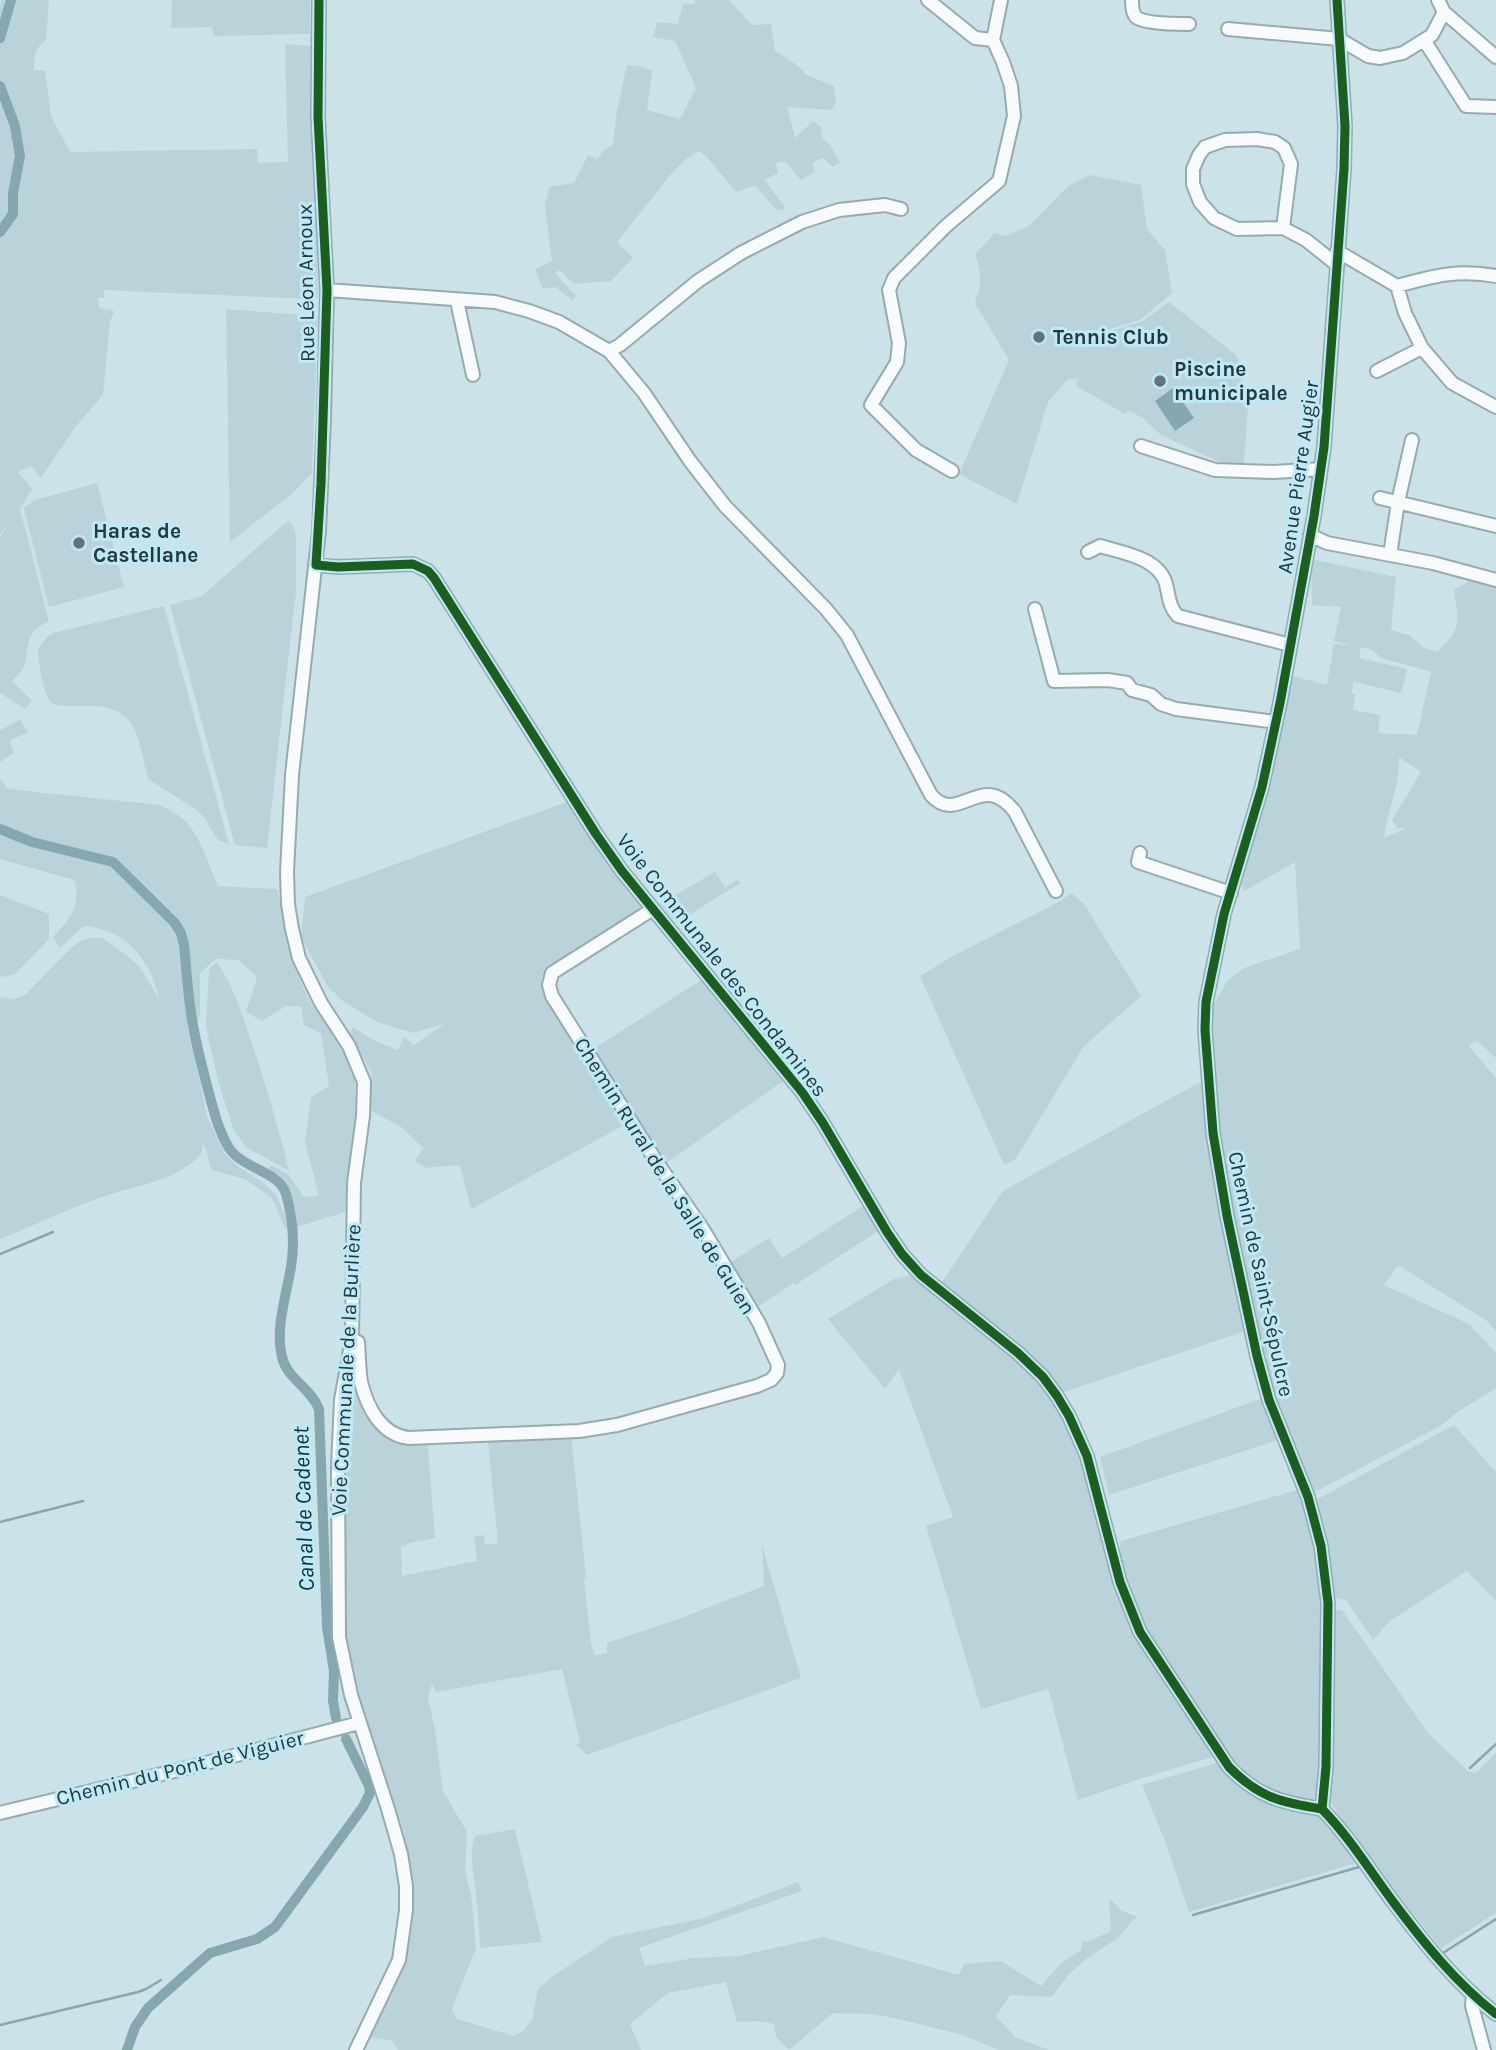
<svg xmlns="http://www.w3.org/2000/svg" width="1496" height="2050" font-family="Karla,sans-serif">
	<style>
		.green { fill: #bad3da; fill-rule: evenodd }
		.water { fill: #86a6b0 }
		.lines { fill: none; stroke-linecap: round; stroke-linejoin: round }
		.stream { stroke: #86a6b0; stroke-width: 2.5 }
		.canal { stroke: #86a6b0; stroke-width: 10 }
		.minor-casing { stroke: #98aaaf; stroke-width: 16 }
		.minor { stroke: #f7fbfc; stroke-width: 12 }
		.cycleway-casing { stroke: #bee9f6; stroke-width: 13 }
		.cycleway { stroke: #1b5e20; stroke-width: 9 }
		.poi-dot { fill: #607479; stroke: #bee9f6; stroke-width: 2.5 }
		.labels { text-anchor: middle; stroke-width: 6; stroke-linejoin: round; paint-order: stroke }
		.street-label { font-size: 21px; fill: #27383d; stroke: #bee9f6 }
		.poi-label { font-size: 21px; font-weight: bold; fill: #27383d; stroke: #bee9f6; text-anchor: start }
		.water-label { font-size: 23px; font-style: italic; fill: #0f333d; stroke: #bee9f6 }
	</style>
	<rect width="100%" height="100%" fill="#cbe2e9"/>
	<path class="green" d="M2 0H49L46 40C34 49 34 56 34 70H45L51 116 70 152 257 149 258 163 288 162 285 44 311 46 318 297 310 299 104 290V298H98L99 308 114 311 110 322 103 395 76 426 41 478 31 466 18 472 32 489 20 509 49 622C25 630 30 644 25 663 23 671 17 676 12 681L32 701 25 709 0 693V537L9 524 0 534V4Z
		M172 0H310V34L214 36 212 27 171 28Z
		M695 0H729L752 25 771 24 775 51 797 65 807 75 834 86 836 101 832 110 787 107 795 138 813 121 821 127 822 138 830 145 840 162 833 167 823 158 813 162 814 172 801 180 785 161 776 163 778 173 765 180 786 209 776 210 755 185 736 192 706 156 699 151 686 159 672 173 617 242 633 258 611 281 574 284 560 270 555 273 576 296 572 301 556 287 543 289 535 269 552 261 545 206 549 187 574 183 588 155 597 159 603 151 613 144 617 110 627 65 640 66 652 71 647 110 680 119 696 88 675 41 653 37 657 22 678 24 683 3 695 4Z
		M1090 175 1141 185 1147 229 1165 250 1172 293 1140 320 1087 336 1084 334 1082 340 1143 321 1169 302 1236 355 1244 377 1240 383 1249 390 1244 464H1224L1161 435 1143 418 1129 411 1125 414 1076 386 1078 378 1067 380 1048 402 1017 504 959 474 1009 360 975 303C982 282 982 275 975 254L995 233 1006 236 1028 227 1068 186Z
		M226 309 318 316 312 473 294 492 230 542Z
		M97 483 124 587 49 607 24 508 35 500Z
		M289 521 294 527 296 536V591L267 848 235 845 170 605 202 596 284 524Z
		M1311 559 1396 577 1391 630 1409 635 1423 647 1437 652C1464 625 1458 624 1454 590L1474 578 1496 585V1058L1477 1041 1469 1046 1496 1078V1331L1487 1321 1398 1265 1384 1285 1469 1324 1496 1353V1388L1456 1413 1442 1425 1315 1492 1309 1488 1273 1396 1260 1350 1226 1187 1212 1083 1210 1011 1228 980 1244 968 1300 949 1295 862 1244 891 1240 880 1260 822 1293 676 1327 685 1334 644 1352 645 1334 641 1341 607 1312 605ZM1361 647 1371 649 1381 658 1431 672 1417 735 1378 733 1380 715 1353 710 1355 694 1351 693 1354 682 1401 693 1407 669 1359 658ZM1399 757 1421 772 1392 820 1397 828H1407L1384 838C1387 811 1400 785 1399 757Z
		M164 606 229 844 218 840 203 816 195 809 148 779C143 761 141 737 130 722 107 694 60 714 50 701 42 691 39 662 38 649L47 637 53 633Z
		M20 720 28 732 9 741 14 753 0 762V730Z
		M0 778 7 788 17 790 160 805C170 810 180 815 188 824 202 841 209 866 218 886L277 889 289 945 300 981 310 1001 349 1058 355 1076V1137L345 1212 297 1227C297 1200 288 1186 268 1170L271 1165 288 1174 304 1197 319 1196 305 1141 311 1097 329 1086 321 1034 304 1025 301 1006H286L262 1021 246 1012 257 977 238 960 216 959 200 973V1014L192 1042 207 1116 225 1154 239 1167 264 1183 276 1195 290 1226 286 1230 272 1198 245 1179 211 1170 207 1152 202 1143V1153C181 1179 136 1186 105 1196 70 1208 35 1225 0 1239V997L14 999 25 995 72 947 82 940 91 938H103L125 954 139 966 159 998C150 958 126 930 84 926L60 948 53 937C70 919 82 906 74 880L0 859Z
		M569 801 645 904 642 911 552 968 541 978 550 998 628 1123 471 1209 460 1165 427 1168 415 1161 423 1148 400 1126 369 1110 372 1073 349 1034 353 1027 373 1040 398 1050 404 1037 414 1045 444 1024 413 1033 377 1022 344 1002 328 987 301 937 305 897Z
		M715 872 725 887 738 880 740 883 676 923 660 904Z
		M1072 893 1084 904 1141 996 1084 1046 1015 1160 1004 1165 920 976 951 957 1057 903Z
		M0 895 49 914V939L14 975 0 977Z
		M217 962C233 985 242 1014 251 1041 266 1084 278 1126 289 1171L246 1147 234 1131 218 1081 206 1026 209 969Z
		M703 979 786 1079 663 1165 590 1051Z
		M1198 1083H1203L1248 1330 1061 1393 940 1285 1003 1191Z
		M866 1204 880 1230 795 1285 793 1283 756 1308 729 1263 769 1238 782 1258Z
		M911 1275 1003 1348 1041 1383 1067 1423 1084 1460 1126 1616 1147 1654 1216 1756 1142 1778 1078 1800 1048 1689 981 1709 926 1526 953 1517 899 1369 885 1389 828 1319 894 1279Z
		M354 1354 375 1423 425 1440 428 1448 435 1538 410 1543 401 1547 402 1576 477 1561 474 1536 484 1535 485 1545 498 1543 488 1441 571 1435 586 1577 584 1580 591 1644 595 1655 607 1653V1643L681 1618 764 1586 762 1545 801 1678 587 1755 577 1745 580 1741 562 1669 436 1692 432 1683 428 1698 435 1730 443 1791 467 1832 465 1869 472 1901 476 1948 452 2009 457 2019 514 2036 523 2031 532 2020 538 1989 553 1976 612 1937 704 1918 798 1882 802 1891 639 1948 645 1966 694 1958 739 1956 823 1937 959 1975 964 1964 1001 1961 1041 1986 1061 1963 1081 1950 1083 1940 1087 1942 1111 1931 1109 1898 1122 1911 1138 1917 1131 1922 1119 1937 1086 1959 1068 1975 1052 1997 1010 1995 996 2016 1015 2037 1049 2050H998L963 2035 903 2020 873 2014 833 2013 789 2050 776 2037 774 2024 759 2021 737 2022 726 1982 668 1993 630 2024 641 2050H398L393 2041 368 2037C378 2018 390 1998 398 1978 411 1948 413 1914 411 1882L362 1717 344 1637 343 1448 345 1403Z
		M1263 1398 1281 1439 1109 1495 1100 1457Z
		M1454 1425 1496 1472V1601L1467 1571 1390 1621 1373 1640 1346 1600 1335 1598 1329 1551 1316 1500Z
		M1300 1489 1320 1563 1323 1603 1320 1791 1313 1800 1298 1799 1268 1791 1238 1771 1136 1616 1118 1560 1121 1541Z
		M1336 1610H1342L1428 1733 1468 1771 1476 1773 1496 1753V1913L1441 1948 1372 1864 1331 1803 1328 1781 1332 1756Z
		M1220 1762 1236 1782 1253 1794 1321 1817 1360 1862 1189 1912 1165 1841 1142 1785Z
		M515 1829 542 1942 480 1948C479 1929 478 1911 476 1892 474 1873 468 1855 475 1836Z"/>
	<path class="water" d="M1173 388 1194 418 1175 431 1155 401Z"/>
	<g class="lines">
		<path class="stream" d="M0 1254 53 1232
			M0 1522 83 1501
			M1470 1768 1496 1744
			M1193 1915 1359 1867
			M1443 1953 1496 1919
			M0 2025 138 1992 146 1989 161 1980"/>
		<path class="canal" d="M0 38 11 0
			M0 86 15 126 20 156 13 193V214L0 232
			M0 829 32 842 113 862 174 922 181 933 184 945C187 973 188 1003 194 1030 197 1048 202 1065 206 1082 212 1104 217 1128 229 1148 243 1169 279 1171 286 1194 293 1218 295 1242 291 1267 286 1297 275 1328 282 1357 287 1379 311 1388 319 1409L327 1627 334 1671 333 1701 336 1718
			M127 2050 135 2027 148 2008 210 1953 257 1939 275 1927 363 1807 370 1793 369 1786 346 1739"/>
		<defs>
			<path id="minor" d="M319 0 318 117 327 290 324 418 319 531 292 775 287 872 288 904 292 929 299 958 321 1003 349 1046 364 1082 363 1116 354 1183 352 1339 341 1400 338 1466 339 1637 351 1695 388 1809 401 1854 406 1886V1910L399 1960 356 2050
				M928 0 975 38 993 40
				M1132 0C1132 5 1132 13 1136 17 1144 24 1177 24 1189 24
				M1444 12 1496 57
				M1228 29 1339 39 1368 56 1380 58 1403 53 1432 35 1444 12 1438 0
				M993 40 1001 0
				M1424 40 1466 106 1496 107
				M1283 228 1291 164 1284 148 1275 142 1257 139 1225 140 1205 147 1199 155 1193 169V184L1200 202 1214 218 1237 229 1283 228 1306 240 1336 264
				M1337 251 1397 286C1433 276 1458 269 1496 276
				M1397 286 1405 313 1422 348 1452 383 1496 407
				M327 290 495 302 529 311 559 322 609 351 644 393 690 461 725 506 826 609 847 635 931 795C959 827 981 768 1015 812L1056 891
				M457 301 473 375
				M609 351 620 345 698 281 741 253 802 222 839 210 885 205 901 209
				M1377 371 1422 348
				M1141 446 1215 470 1274 472 1321 469
				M952 471 916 450 871 405 897 362 899 343 889 290 894 278 945 227 999 181 1014 116 1011 86 1003 62 993 40
				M1380 498 1496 526
				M1310 535 1327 543 1433 563 1496 580
				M1088 552 1100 546C1123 553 1159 558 1166 584 1169 596 1169 607 1178 616L1290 645
				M1390 555 1398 502 1412 440
				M316 565 338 567 413 564 428 571 434 578 596 834 622 871 802 1092 823 1123 887 1232 902 1254 921 1275 1018 1353 1043 1377 1057 1396 1069 1416 1087 1456 1120 1582 1140 1632 1229 1767C1258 1797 1282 1803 1322 1809
				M1035 609 1054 681 1108 680 1127 683 1132 690 1151 695 1161 704 1176 709 1276 722
				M1140 853 1138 862 1231 893
				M352 1339 358 1342C359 1355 359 1369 361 1382 367 1407 381 1435 409 1438L579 1431 617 1425 757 1386 771 1380 777 1373 778 1365 759 1323 704 1231 656 1161 552 996 549 985 552 973 653 909
				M1322 1809 1326 1767 1328 1603 1321 1546 1308 1497 1269 1400 1257 1356 1227 1216 1213 1133 1205 1030 1206 1002 1224 914 1262 787 1280 703 1314 516 1324 447 1344 169 1345 126 1337 0
				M1322 1809C1350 1838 1370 1871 1394 1903 1424 1943 1456 1983 1496 2014
				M0 1813 187 1768 359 1723
				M1473 1994 1472 2006 1484 2050"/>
		</defs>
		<use href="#minor" class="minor-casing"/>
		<use href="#minor" class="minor"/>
		<defs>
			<path id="cycleway" d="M319 0 318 117 327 290 321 484 316 565 338 567 413 564 428 571 434 578 596 834 622 871 802 1092 823 1123 887 1232 902 1254 921 1275 1018 1353 1043 1377 1057 1396 1069 1416 1087 1456 1120 1582 1140 1632 1229 1767C1258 1797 1282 1803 1322 1809
				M1322 1809 1326 1767 1328 1603 1321 1546 1308 1497 1269 1400 1257 1356 1227 1216 1213 1133 1205 1030 1206 1002 1224 914 1262 787 1280 703 1314 516 1324 447 1344 169 1345 126 1337 0
				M1322 1809C1350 1838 1370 1871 1394 1903 1424 1943 1456 1983 1496 2014"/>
		</defs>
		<use href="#cycleway" class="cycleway-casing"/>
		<use href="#cycleway" class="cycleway"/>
	</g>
	<g class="poi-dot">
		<circle cx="1039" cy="337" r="7"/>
		<circle cx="1160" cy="381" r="7"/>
		<circle cx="79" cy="543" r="7"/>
	</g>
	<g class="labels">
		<g class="street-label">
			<text transform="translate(306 283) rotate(-91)" y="7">Rue Léon Arnoux</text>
			<text transform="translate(1298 477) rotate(-82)" y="7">Avenue Pierre Augier</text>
			<text transform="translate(722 965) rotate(52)" y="7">Voie Communale des Condamines</text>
			<text transform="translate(665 1176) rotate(58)" y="7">Chemin Rural de la Salle de Guien</text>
			<text transform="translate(1261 1274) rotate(78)" y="7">Chemin de Saint-Sépulcre</text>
			<text transform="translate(346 1370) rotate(-87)" y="7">Voie Communale de la Burlière</text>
			<text transform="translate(180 1768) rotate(-14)" y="7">Chemin du Pont de Viguier</text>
		</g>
		<g class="poi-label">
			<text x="1053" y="344">Tennis Club</text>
			<text x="1174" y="376">Piscine<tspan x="1174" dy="24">municipale</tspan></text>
			<text x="93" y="538">Haras de<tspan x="93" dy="24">Castellane</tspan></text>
		</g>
		<g class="water-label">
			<text transform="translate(303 1509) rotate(-92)" y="8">Canal de Cadenet</text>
		</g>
	</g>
</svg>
